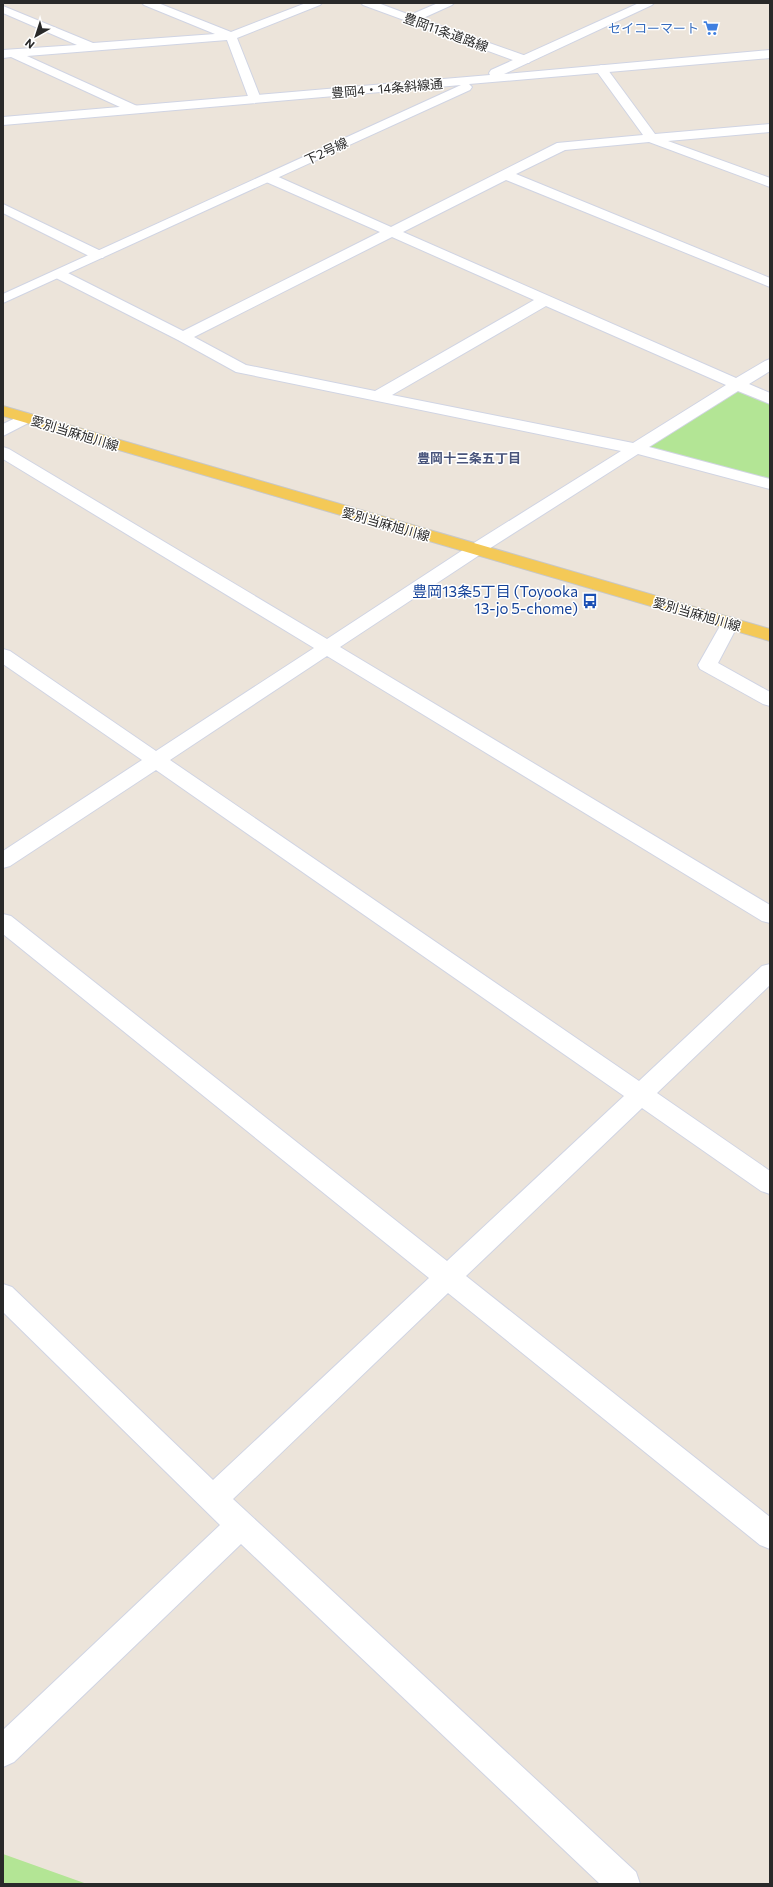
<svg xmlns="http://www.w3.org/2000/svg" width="773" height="1887" font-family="Commissioner,'Noto Sans JP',sans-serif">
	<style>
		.green { fill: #b3e595 }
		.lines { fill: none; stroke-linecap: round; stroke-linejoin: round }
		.street-casing { stroke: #d0d4e3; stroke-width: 2 }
		.secondary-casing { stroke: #d0d4e3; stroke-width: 2 }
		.primary-casing { stroke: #c7c7c7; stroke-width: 2 }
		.street { fill: #fff; fill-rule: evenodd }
		.secondary { fill: #fff; fill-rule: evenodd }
		.primary { fill: #f4c957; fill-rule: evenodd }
		.labels { text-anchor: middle; stroke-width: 3; stroke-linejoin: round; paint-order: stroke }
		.far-shop-label { font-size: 13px; fill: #366cbe; stroke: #fff; text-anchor: end }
		.far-street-label { font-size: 13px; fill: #292929; stroke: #fff }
		.far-neighbourhood-label { font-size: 13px; font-weight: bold; fill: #48547b; stroke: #fff }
		.transit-label { font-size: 15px; fill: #164399; stroke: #fff; text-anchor: end }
	</style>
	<rect width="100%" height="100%" fill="#ece4da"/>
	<path class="green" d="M738 385 770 399V484L636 449Z
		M3 1854 87 1884H3Z"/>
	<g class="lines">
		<defs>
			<path id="street" d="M142 3H158L231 32 306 3H322L320 5 237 38 261 99 259 102H251L249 99 227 40 27 56 137 106 139 109 137 112 133 113 11 57 3 58V50L77 45 3 13V6L93 43 215 34 144 5Z
				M361 3H378L410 15 438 3H454L452 5 421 19 529 57 531 60 529 63H521L363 5Z
				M601 65 605 66 655 134 770 124V132L668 141 770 178V187L649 142 565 150 516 174 770 278V287L506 180 403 232 736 378 765 361 770 359V371L749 384 770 393V404L738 391 649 447 770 479V489L638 454 481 554 340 647 770 905V923L762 921 327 656 170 760 639 1081 762 966 770 964V985L657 1093 770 1171V1194L761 1191 642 1108 466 1276 770 1517V1549L760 1545 448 1293 233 1499 636 1872 640 1884H600L241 1544 14 1762 3 1767V1730L220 1525 3 1312V1284L12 1287 213 1480 429 1278 3 934V914L11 916 447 1261 624 1096 156 770 10 866 3 868V851L142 760 3 664V649L10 651 156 751 314 648 3 459V447L9 449 327 639 469 546 621 451 236 372 178 340 54 277 52 274 54 271H64L183 331 380 232 264 181 262 178 264 175H274L391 227 557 143 643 135 595 69ZM392 237 534 300 375 391 246 365 194 337ZM546 306 726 385 633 443 392 395Z
				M3 204 103 252 105 255 103 258H93L3 213Z
				M26 413 32 415 34 418 32 421 3 436V424Z
				M730 617 736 619 739 623 718 663 770 692V706L763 704 700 669 698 665 724 619Z"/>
			<path id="secondary" d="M639 3H654L652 5 504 74 770 50V58L469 84 472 87 470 90 3 303V294L461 85 3 125V117L490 75 489 73 491 70Z"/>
			<path id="primary" d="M3 406 770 629V641L3 416Z"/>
		</defs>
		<use href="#street" class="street-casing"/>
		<use href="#secondary" class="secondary-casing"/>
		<use href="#primary" class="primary-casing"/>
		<use href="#street" class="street"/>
		<use href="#secondary" class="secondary"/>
		<use href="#primary" class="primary"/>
	</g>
	<defs>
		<symbol id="supermarket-bare" viewBox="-9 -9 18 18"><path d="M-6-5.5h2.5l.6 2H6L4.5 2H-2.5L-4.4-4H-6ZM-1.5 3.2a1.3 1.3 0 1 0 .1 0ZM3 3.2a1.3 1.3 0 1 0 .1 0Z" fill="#3f7fe0" stroke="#fff" stroke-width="2.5" paint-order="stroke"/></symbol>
		<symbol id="bus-bare" viewBox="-9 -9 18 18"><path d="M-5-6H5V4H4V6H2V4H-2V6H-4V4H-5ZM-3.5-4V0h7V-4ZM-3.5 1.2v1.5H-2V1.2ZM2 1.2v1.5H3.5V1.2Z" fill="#1a4fb4" stroke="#fff" stroke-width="2.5" paint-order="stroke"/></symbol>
	</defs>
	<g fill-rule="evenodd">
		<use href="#supermarket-bare" x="700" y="17" width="22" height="22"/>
		<use href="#bus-bare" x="579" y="590" width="22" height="22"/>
	</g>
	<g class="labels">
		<g class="far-shop-label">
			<text x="699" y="33">セイコーマート</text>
		</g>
		<g class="far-street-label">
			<text transform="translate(446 32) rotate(20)" y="5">豊岡11条道路線</text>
			<text transform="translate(387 88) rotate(-5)" y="5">豊岡4・14条斜線通</text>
			<text transform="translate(326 151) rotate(-25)" y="5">下2号線</text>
			<text transform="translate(75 433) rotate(17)" y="5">愛別当麻旭川線</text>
			<text transform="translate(386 524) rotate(16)" y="5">愛別当麻旭川線</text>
			<text transform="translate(697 614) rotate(16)" y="5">愛別当麻旭川線</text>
		</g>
		<g class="far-neighbourhood-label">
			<text x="469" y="463">豊岡十三条五丁目</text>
		</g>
		<g class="transit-label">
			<text x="578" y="597">豊岡13条5丁目 (Toyooka<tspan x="578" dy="17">13-jo 5-chome)</tspan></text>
		</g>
	</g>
	<rect width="773" height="1887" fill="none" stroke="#292929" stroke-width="8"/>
	<g transform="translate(36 36) rotate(219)" stroke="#ffffff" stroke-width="3" paint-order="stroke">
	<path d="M0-3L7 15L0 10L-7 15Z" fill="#292929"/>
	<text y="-6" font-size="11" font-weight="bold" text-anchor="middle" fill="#292929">N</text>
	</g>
</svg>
